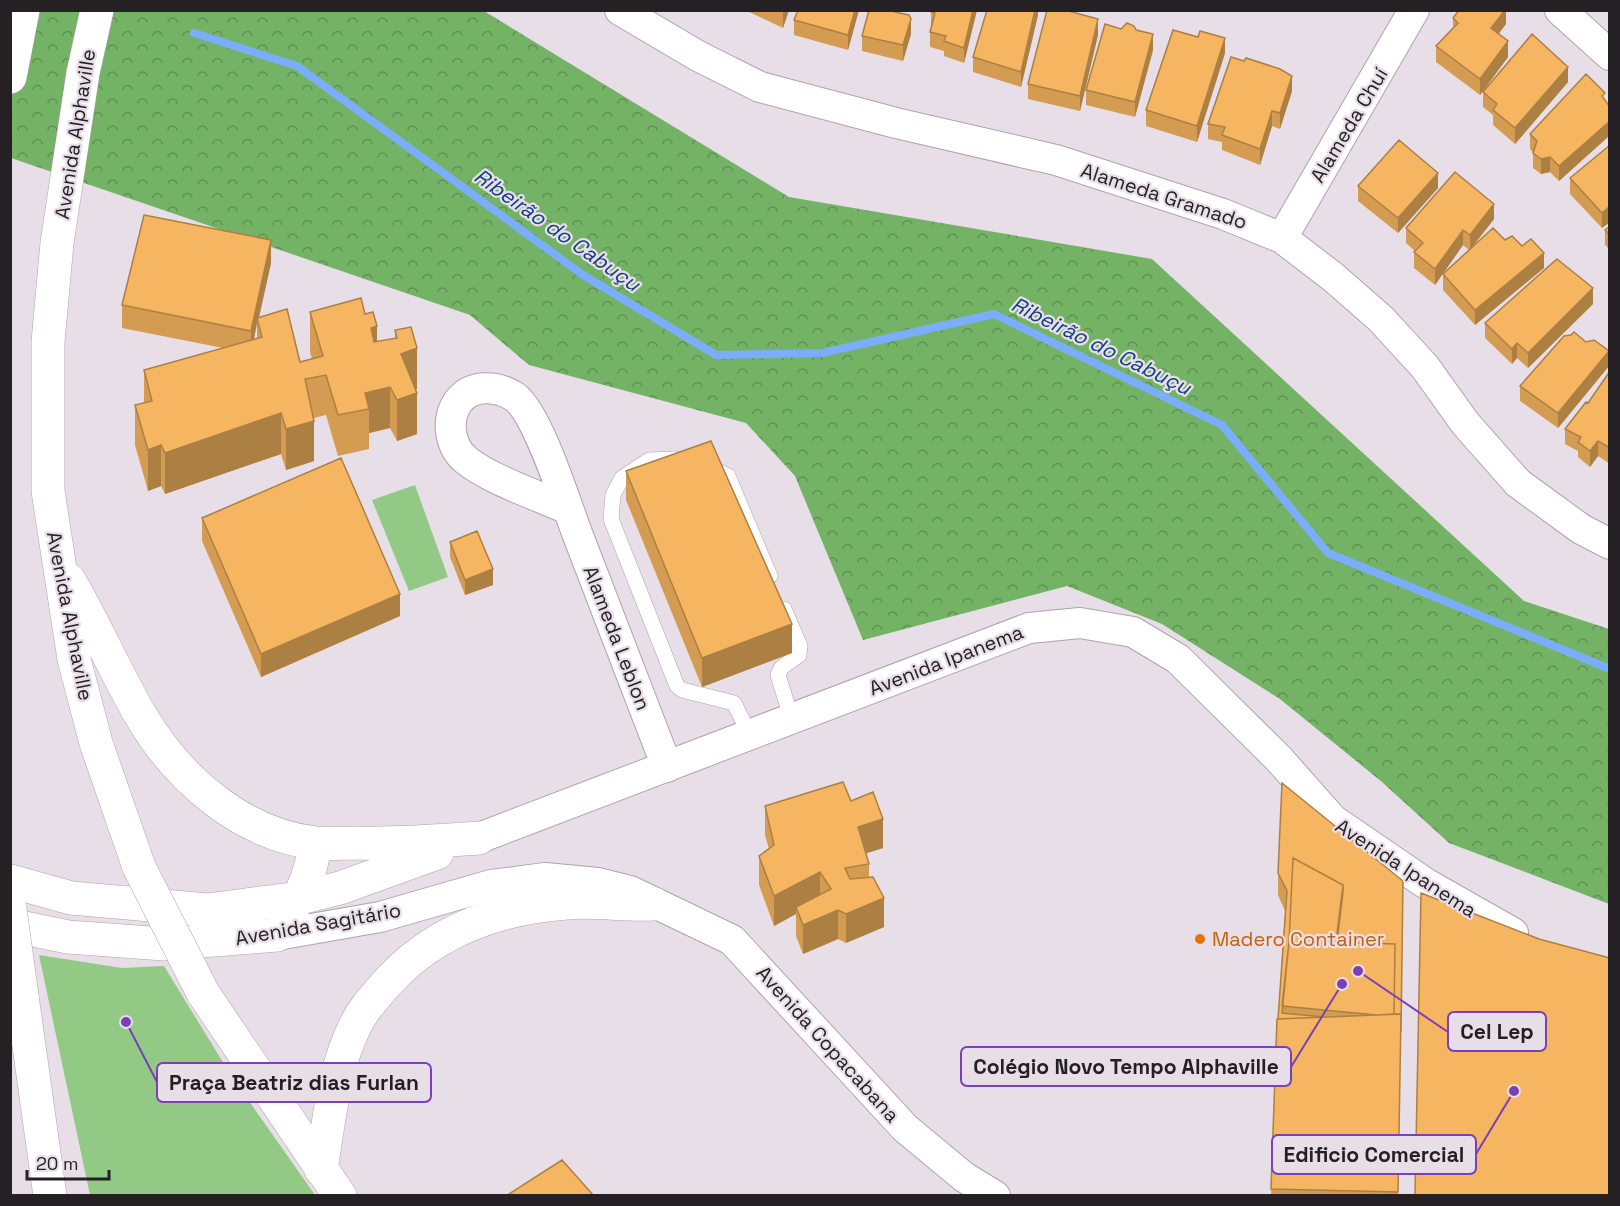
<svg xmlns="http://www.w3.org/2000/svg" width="1620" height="1206" font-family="'Space Grotesk',sans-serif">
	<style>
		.green { fill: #92ca85 }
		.forest { fill: url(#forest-crowns) }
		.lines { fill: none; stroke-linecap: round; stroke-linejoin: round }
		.stream { stroke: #7aaefc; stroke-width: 8 }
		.lane-casing { stroke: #ada4ad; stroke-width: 16 }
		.street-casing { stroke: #ada4ad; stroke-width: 32 }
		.secondary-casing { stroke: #ada4ad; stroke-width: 34 }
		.lane { stroke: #fff; stroke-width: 15 }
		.street { stroke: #fff; stroke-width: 30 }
		.secondary { stroke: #fff; stroke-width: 33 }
		.secondary-bridge-casing { stroke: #ada4ad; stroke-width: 34; stroke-linecap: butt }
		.secondary-bridge { stroke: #fff; stroke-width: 33 }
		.wall { fill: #d49c53; fill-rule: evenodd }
		.shaded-wall { fill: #ac7f43 }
		.building { fill: #f6b560; stroke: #ac7f43; stroke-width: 1.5 }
		.food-dot { fill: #e8710a; stroke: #e7dee8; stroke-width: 2 }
		.labels { text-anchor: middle; stroke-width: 4.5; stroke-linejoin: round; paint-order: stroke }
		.street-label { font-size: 20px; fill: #242024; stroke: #e7dee8 }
		.food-label { font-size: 20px; fill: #c56008; stroke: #e7dee8; text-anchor: start }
		.water-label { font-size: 21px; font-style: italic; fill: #103f84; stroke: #e7dee8 }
		.leader { fill: none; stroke: #7a40b6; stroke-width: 2 }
		.callout-dot { fill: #7a40b6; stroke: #e7dee8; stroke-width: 2 }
		.callout { fill: #e7dee8; stroke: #7a40b6; stroke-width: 2 }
		.callout-label { font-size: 21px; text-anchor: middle; font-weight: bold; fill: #242024 }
	</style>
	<defs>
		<pattern id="forest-crowns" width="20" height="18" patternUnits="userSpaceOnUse" patternTransform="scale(1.5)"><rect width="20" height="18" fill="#74b365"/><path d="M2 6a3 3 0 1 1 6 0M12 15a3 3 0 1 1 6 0" fill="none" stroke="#5f9153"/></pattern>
	</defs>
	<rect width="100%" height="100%" fill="#e7dee8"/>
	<path class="green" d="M415 485 448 577 409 591 372 500Z
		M39 955 122 968 164 966 232 1077 315 1195H90Z"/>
	<path class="forest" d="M11 11H484L789 197 1152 259 1524 601 1609 629V904L1449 843 1382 782 1280 699 1162 624 1067 586 863 640 795 476 746 423 529 365 470 315 11 158Z"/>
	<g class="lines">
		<path class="stream" d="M194 33 297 66 583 275 716 355 822 353 994 314 1222 425 1328 553 1610 669"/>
		<defs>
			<path id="lane" d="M678 459 649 460 622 478 613 495 611 519 677 686 682 690 734 703 749 733
				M709 467 728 476 770 576
				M784 609 800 646 799 655 781 668 778 675 792 720"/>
			<path id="street" d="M620 10 698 56 760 87 896 123 1056 160 1223 214 1282 238 1333 277 1381 319 1425 367 1465 423 1518 483 1581 529 1610 544
				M1560 10 1610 55
				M1282 238 1414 10
				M568 509C539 496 489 479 466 460 449 446 446 419 458 402 471 384 496 385 515 397 538 414 566 504 577 533 607 611 637 689 667 767
				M479 838 1029 628 1080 623 1133 632 1178 659 1279 759 1333 820 1425 883 1513 933
				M277 935 380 917 491 885 545 878 598 883 630 891 732 940 905 1128 964 1177 995 1196"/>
			<path id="secondary" d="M97 10 83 73 57 243 48 342V491L74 659 96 743 139 867
				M10 77 23 10
				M69 580C95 624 115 672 141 716 178 779 241 834 315 843 329 844 343 843 356 843 398 844 437 841 479 838
				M10 881 71 898 208 910 300 898 340 888 437 853
				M10 925 68 937 164 944 277 935C295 906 312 878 315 843
				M203 993 340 1196
				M22 996 50 1196
				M321 1170C329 1122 333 1069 356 1024 363 1009 375 997 386 984 433 931 497 908 567 903 596 900 625 906 654 904"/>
		</defs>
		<use href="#lane" class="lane-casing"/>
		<use href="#street" class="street-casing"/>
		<use href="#secondary" class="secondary-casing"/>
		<use href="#lane" class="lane"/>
		<use href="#street" class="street"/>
		<use href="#secondary" class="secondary"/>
		<defs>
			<path id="secondary-bridge" d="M139 867 203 993
				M10 909 22 996"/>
		</defs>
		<use href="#secondary-bridge" class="secondary-bridge-casing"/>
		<use href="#secondary-bridge" class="secondary-bridge"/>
	</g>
	<path class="wall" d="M745 10H789L783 28Z
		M798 10H859L848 50 794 35V20Z
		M869 10H896L895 12 911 34 903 61 862 51V36Z
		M977 10 964 63 944 56V51L930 47V32L931 28V12Z
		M1038 10V15L1021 87 973 72V57Z
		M1506 10V24L1498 34 1508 57 1480 95 1436 62V46L1453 28V18Z
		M1121 29 1136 30 1153 50 1135 117 1086 105V90Z
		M1098 35 1080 111 1028 99V84Z
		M1198 37 1225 53 1197 142 1146 126V110Z
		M1568 82 1515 144 1493 125V115L1483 107V92Z
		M1292 91 1280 129 1272 126 1260 165 1222 150V142L1208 139V124Z
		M1605 101 1610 107V222L1602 228 1570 194V178L1609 146V136L1559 181 1550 172 1541 174 1533 168V153L1530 149V134Z
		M1358 186 1438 188 1398 233 1358 201Z
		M1494 219 1471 248 1505 240 1544 268 1475 325 1443 290V274L1469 250 1463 245 1435 285 1414 268V252L1415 251 1406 243V228Z
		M1610 226V250L1605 245V230Z
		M271 263 259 318 300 362 312 359 310 352V312L365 314 377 342 395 338V330L417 389H416L417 434 397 441 390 428 369 433V449L338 456 326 415 314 418V461L286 470 281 454 165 494 161 486 148 491 135 445V405L144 403V370L223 348 122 328V305ZM257 323V338L254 339Z
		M1593 304 1528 368 1517 358 1512 364 1485 338V323Z
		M1586 342 1609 366 1558 428 1520 401V386Z
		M1610 371V464L1598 456 1590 467 1578 457V451L1565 444V429L1588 403Z
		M626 471 792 653 702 687 626 500Z
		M202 518 400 616 261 677 202 541Z
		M450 542 493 585 465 595 450 557Z
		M851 801 883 848 866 853 869 864V877L884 927 846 943 838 939 803 954 796 936V914L774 926 759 885V856L769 849 765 835V806Z
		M1278 873 1403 903 1398 1196H1271L1277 1019H1278L1285 911 1278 895Z"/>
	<path class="shaded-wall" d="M784 10H789L783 28V13Z
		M855 10H859L848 50V35Z
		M973 10H977L964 63V48Z
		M1035 10H1038V15L1021 87V72Z
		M1505 10H1506V24L1491 44V28Z
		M911 19V34L903 61V45Z
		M1098 19V35L1080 111V96Z
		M1153 34V50L1135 117V102Z
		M1225 38V53L1197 142V126Z
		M1508 41V57L1480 95V79Z
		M1568 67V82L1515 144V128Z
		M1292 76V91L1280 129V113Z
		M1272 111V126L1260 165V149Z
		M1610 121 1609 136 1559 181V166Z
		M1550 157V172L1541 174V159Z
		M1438 173V188L1398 233V218Z
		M1494 204V219L1470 250V235Z
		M1610 206V222L1602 228V213Z
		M1463 230V245L1435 285V269Z
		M271 240V263L258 321 257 318V323L251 354V331Z
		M1544 253V268L1475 325V310Z
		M1593 288V304L1528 368V353Z
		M377 326V366L371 328Z
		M1517 343V358L1512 364V349Z
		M417 348V389L401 394V354Z
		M1609 351V366L1558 428V413Z
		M390 387V428L369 433V409L365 393Z
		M417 393V434L397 441V400Z
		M281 413V454L165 494V453Z
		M314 421V461L286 470V429Z
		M1598 441V456L1590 467V451Z
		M161 445V486L148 491V450Z
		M493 569V585L465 595V580Z
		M400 594V616L261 677V654Z
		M792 624V653L702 687V658Z
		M883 819V848L858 856V827Z
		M820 872V901L796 907V914L774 926V896Z
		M884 898V927L846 943V914Z
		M838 910V939L803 954V925Z"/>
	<path class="building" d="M798 10H855L848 35 794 20Z
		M869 10H894L895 12 909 15 911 19 903 45 862 36Z
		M931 10H973L964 48 944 41 946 36 930 32 935 13 931 12Z
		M987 10H1035L1021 72 973 57Z
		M1047 10H1065L1098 19 1080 96 1028 84Z
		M1459 10H1505L1491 28 1508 41 1480 79 1436 46 1458 23 1453 18Z
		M1127 23 1134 26 1136 30 1153 34 1135 102 1086 90 1105 24 1121 29Z
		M1173 30 1198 37 1200 31 1225 38 1197 126 1146 110Z
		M1532 34 1568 67 1515 128 1493 110 1497 104 1483 92Z
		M1231 57 1244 61 1246 58 1280 69 1292 76 1280 113 1272 111 1260 149 1222 135 1225 127 1208 124Z
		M1586 74 1605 93 1602 96 1610 107V121L1559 166 1550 157 1541 159 1533 153 1537 141 1530 134Z
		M1399 140 1438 173 1398 218 1358 186Z
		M1610 145V206L1602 213 1570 178Z
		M1455 172 1494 204 1470 235 1463 230 1435 269 1414 252 1423 243 1406 228Z
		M144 215 271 240 251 331 122 305Z
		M1610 226V235L1605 230Z
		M1493 228 1505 240 1512 236 1522 246 1531 239 1544 253 1475 310 1443 274Z
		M1557 259 1593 288 1528 353 1517 343 1512 349 1485 323Z
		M361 298 365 314 373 312 377 326 371 328 374 342 397 338 395 330 411 327 417 348 401 354 417 393 397 400 390 387 365 393 369 409 338 415 326 375 305 379 314 421 286 429 281 413 165 453 161 445 148 450 135 405 152 401 144 370 262 337 257 318 287 309 300 362 323 356 310 312Z
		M1574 332 1586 342 1594 340 1609 351 1558 413 1520 386 1564 336 1571 335Z
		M1610 371V448L1598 441 1590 451 1578 442 1581 437 1565 429 1586 402 1588 403Z
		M711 441 792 624 702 658 626 471Z
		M341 458 400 594 261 654 202 518Z
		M477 531 493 569 465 580 450 542Z
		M843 782 851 801 873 792 883 819 858 827 869 864 845 868 850 879 873 877 884 898 846 914 838 910 803 925 796 907 831 889 820 872 774 896 759 856 774 845 765 806Z
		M1282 783 1403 881 1401 1032V1014H1394L1395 944 1337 942 1343 892V885L1293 858 1289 942 1282 1013 1324 1017 1278 1019 1287 891 1278 873Z
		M1293 858 1343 885 1336 942 1395 944 1394 1014 1376 1015 1282 1006 1289 942Z
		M1421 893 1539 939 1610 958V1196H1432L1415 1195Z
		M1401 1014 1398 1192 1271 1189 1277 1019Z
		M562 1160 594 1196H506Z"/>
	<circle class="food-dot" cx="1200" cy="939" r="6"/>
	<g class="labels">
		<g class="street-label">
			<text transform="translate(1349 125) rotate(-59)" y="7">Alameda Chuí</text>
			<text transform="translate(75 134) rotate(-81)" y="7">Avenida Alphaville</text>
			<text transform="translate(1164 196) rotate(18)" y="7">Alameda Gramado</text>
			<text transform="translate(70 616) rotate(79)" y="7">Avenida Alphaville</text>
			<text transform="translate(617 638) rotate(69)" y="7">Alameda Leblon</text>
			<text transform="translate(946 660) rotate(-21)" y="7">Avenida Ipanema</text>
			<text transform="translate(1406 868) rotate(33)" y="7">Avenida Ipanema</text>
			<text transform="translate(318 924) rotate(-10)" y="7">Avenida Sagitário</text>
			<text transform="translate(828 1044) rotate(48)" y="7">Avenida Copacabana</text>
		</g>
		<g class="food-label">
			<text x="1212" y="946">Madero Container</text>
		</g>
		<g class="water-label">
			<text transform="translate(557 230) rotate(35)" y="7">Ribeirão do Cabuçu</text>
			<text transform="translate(1101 346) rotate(26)" y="7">Ribeirão do Cabuçu</text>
		</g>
	</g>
	<path class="leader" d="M1358 971L1448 1032M1342 984L1291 1067M126 1022L157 1082M1514 1091L1476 1154"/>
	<g class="callout-dot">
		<circle cx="1358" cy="971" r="6"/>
		<circle cx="1342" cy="984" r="6"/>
		<circle cx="126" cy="1022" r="6"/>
		<circle cx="1514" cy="1091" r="6"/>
	</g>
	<g class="callout">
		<rect x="1448" y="1012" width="98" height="39" rx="6"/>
		<rect x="961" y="1047" width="330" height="39" rx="6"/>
		<rect x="157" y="1063" width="274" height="39" rx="6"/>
		<rect x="1272" y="1135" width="204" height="39" rx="6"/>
	</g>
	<g class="callout-label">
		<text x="1497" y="1039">Cel Lep</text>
		<text x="1126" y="1074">Colégio Novo Tempo Alphaville</text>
		<text x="294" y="1090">Praça Beatriz dias Furlan</text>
		<text x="1374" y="1162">Edificio Comercial</text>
	</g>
	<rect width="1620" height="1206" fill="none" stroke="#242024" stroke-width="24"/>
	<path d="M27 1170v9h82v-9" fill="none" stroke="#242024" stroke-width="3"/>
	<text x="36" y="1170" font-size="18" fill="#242024" stroke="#e7dee8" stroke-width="4.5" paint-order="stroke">20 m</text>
</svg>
